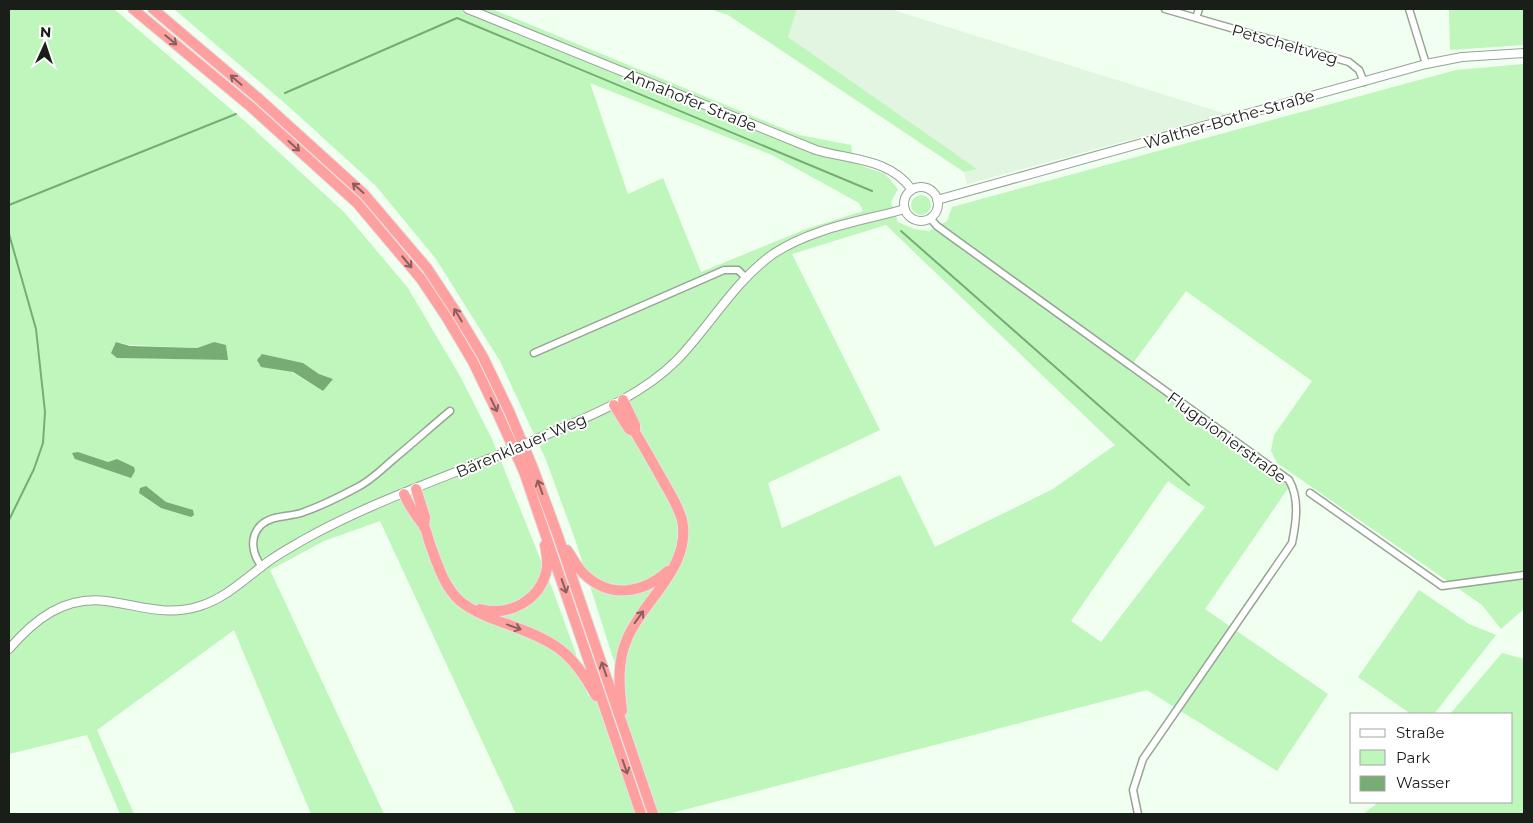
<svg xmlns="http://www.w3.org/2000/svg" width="1533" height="823" font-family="Montserrat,sans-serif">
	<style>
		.built { fill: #e1f5e0 }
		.green { fill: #bef6bb; fill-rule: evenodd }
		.water { fill: #77ad75 }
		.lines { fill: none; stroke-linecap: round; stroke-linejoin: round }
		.stream { stroke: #77ad75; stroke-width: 2 }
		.minor-casing { stroke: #97a496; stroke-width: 9 }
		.tertiary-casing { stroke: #97a496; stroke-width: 10 }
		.trunk-casing { stroke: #e3e4e3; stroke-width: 12 }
		.minor { stroke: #fff; stroke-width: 6 }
		.tertiary { stroke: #fff; stroke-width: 8 }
		.trunk { stroke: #fea09f; stroke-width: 10 }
		.tertiary-bridge-casing { stroke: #97a496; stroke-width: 10; stroke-linecap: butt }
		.tertiary-bridge { stroke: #fff; stroke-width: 8 }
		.oneway { stroke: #8c5f5c }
		.labels { text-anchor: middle; stroke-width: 4; stroke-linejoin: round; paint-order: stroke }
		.street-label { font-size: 16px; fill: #191e18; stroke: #fff }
	</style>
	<rect width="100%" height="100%" fill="#f0ffef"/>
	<path class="built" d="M797 9H890L1226 114 967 184 964 172 976 169 788 37Z"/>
	<path class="green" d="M9 9H114L247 123 344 212 408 288 461 378 492 439 552 588 575 651 588 696 625 684 613 658 576 542 546 460 500 361 436 259 376 186 287 105 174 9H492L799 135 851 145 854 163 885 174 898 189 891 202 898 222 914 229 929 231 947 221 952 207 1456 70 1524 64V609L1501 629 1482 605 1277 463 1271 451 1274 435 1312 381 1186 291 1128 370 1281 476 1289 487 1205 609 1328 694 1277 771 1147 690 668 814H516L380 521 324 541 270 570 384 814H311L234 630 97 730 134 814H120L87 735 9 754ZM590 83 772 155 859 203 863 211 806 229 701 272 663 178 628 194ZM886 225 1115 445 1053 489 935 547 900 475 782 528 768 483 880 430 792 254ZM116 342 130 345 197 348 214 342 228 360 117 358ZM262 354 303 363 319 374 332 379 323 391ZM1168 481 1205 507 1101 642 1071 621Z
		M710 9H797L788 37 977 169 964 172 728 15Z
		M1449 9H1524V45L1450 50Z
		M911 205a10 10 0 1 1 20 0a10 10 0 1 1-20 0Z
		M1419 590 1469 624 1496 635 1434 714H1411L1358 677Z
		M1502 653 1524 659V814H1363L1379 802H1512V714H1450Z"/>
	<path class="water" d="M116 342 130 346 197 348 214 342 226 345 228 360 117 358 111 353Z
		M262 354 303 363 319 374 333 379 323 391 293 372 261 367 257 360Z
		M78 452 108 462 117 459 134 467 135 471 131 478 75 459 72 453Z
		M146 486 166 502 193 510 194 515 191 517 161 508 139 493 140 488Z"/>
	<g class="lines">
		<path class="stream" d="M285 93 457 18 872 191
			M9 205 236 114
			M901 231 1189 485
			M9 234 36 329 45 412 43 443 34 469 9 520"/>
		<defs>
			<path id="minor" d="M1165 9 1349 62 1359 70 1364 82
				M1409 9 1426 64
				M1196 18 1199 9
				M930 218 937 226 952 237 1289 480C1300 499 1296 523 1292 543L1143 759 1133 790 1138 814
				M534 353 724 270H738L745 277
				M1310 493 1442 586 1524 575
				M262 567C252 554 249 537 261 525 272 515 288 517 301 513 319 507 339 497 356 488 371 481 383 468 395 458 414 442 432 426 450 411"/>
			<path id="tertiary" d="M468 9 816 150C850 160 890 158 912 190
				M904 204a17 17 0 1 1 34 0a17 17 0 1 1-34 0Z
				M937 200 1426 64 1462 57 1524 53
				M539 438C587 417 639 398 677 360 710 326 734 282 773 254 812 228 862 221 905 209
				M9 649C35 619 64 596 106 601 139 605 165 617 200 606 226 598 247 577 269 561 280 553 293 546 305 539 366 505 434 481 499 455"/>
			<path id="trunk" d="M133 9 251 107 357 203 421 279 447 318 473 362 498 414 524 472 641 814
				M153 9 257 97 364 194 427 268 456 312 483 357 509 411 533 468 557 533 653 814
				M623 400 635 425V432
				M614 405 629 429 635 432C644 447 653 463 662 479 669 492 678 505 682 520 692 567 643 600 627 639 617 662 619 686 622 711
				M416 489 425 517 424 527
				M404 494C409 506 416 516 424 526 427 531 428 539 430 544 437 563 444 587 460 601 472 611 492 619 507 624 554 641 572 651 596 696
				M567 550C572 557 577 567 583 573 609 599 642 594 668 571
				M480 609C510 617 541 600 547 568 548 560 546 552 545 545"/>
		</defs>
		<use href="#minor" class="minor-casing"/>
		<use href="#tertiary" class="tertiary-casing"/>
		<use href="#trunk" class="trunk-casing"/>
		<use href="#minor" class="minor"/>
		<use href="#tertiary" class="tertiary"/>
		<use href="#trunk" class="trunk"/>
		<defs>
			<path id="tertiary-bridge" d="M499 455 539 438"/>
		</defs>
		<use href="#tertiary-bridge" class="tertiary-bridge-casing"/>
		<use href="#tertiary-bridge" class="tertiary-bridge"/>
	</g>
	<defs><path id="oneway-shaft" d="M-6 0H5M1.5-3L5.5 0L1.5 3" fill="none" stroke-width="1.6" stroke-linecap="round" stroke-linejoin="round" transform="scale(1.25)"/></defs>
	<g class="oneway">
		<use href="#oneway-shaft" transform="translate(171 40) rotate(40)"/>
		<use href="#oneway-shaft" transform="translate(236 80) rotate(-139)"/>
		<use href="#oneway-shaft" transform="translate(294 146) rotate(42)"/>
		<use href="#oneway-shaft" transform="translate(358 188) rotate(-138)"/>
		<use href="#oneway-shaft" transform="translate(407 262) rotate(50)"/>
		<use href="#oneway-shaft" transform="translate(458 315) rotate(-121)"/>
		<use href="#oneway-shaft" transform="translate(494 405) rotate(64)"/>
		<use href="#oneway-shaft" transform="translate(540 487) rotate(-110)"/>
		<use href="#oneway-shaft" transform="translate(564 586) rotate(71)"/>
		<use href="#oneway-shaft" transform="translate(639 617) rotate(-54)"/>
		<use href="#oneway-shaft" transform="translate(514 627) rotate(20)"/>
		<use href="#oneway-shaft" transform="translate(604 669) rotate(-109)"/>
		<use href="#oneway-shaft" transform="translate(625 767) rotate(71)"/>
	</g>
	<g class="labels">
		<g class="street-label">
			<text transform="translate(1285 44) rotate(16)" y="6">Petscheltweg</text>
			<text transform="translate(691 100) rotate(22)" y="6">Annahofer Straße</text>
			<text transform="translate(1229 119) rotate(-16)" y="6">Walther-Bothe-Straße</text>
			<text transform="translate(1227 437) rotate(36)" y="6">Flugpionierstraße</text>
			<text transform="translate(521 445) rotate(-23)" y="6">Bärenklauer Weg</text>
		</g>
	</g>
	<rect width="1533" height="823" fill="none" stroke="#191e18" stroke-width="20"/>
	<rect x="1350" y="713" width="162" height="90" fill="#ffffff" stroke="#a3a5a3"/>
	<rect x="1360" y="729" width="25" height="8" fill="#ffffff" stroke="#a3a5a3"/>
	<text x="1396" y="738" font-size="15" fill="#191e18">Straße</text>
	<rect x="1360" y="750" width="25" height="15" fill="#bef6bb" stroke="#a3a5a3"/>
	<text x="1396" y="763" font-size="15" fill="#191e18">Park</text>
	<rect x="1360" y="776" width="25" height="15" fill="#77ad75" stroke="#a3a5a3"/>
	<text x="1396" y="788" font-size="15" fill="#191e18">Wasser</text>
	<g transform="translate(45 45) rotate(3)" stroke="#ffffff" stroke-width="4" paint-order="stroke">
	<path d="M0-4L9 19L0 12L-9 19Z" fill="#191e18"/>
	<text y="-8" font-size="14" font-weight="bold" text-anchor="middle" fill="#191e18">N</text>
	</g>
</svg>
